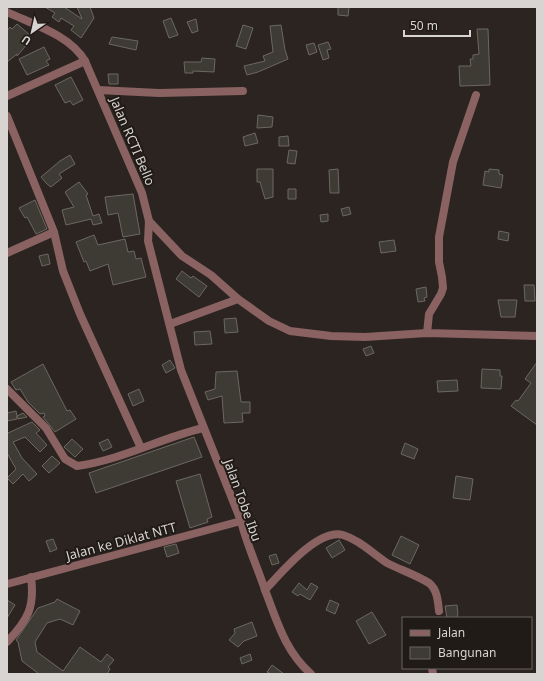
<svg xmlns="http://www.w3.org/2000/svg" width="544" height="681" font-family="'Noto Sans',sans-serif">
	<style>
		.building { fill: #3e3a34; stroke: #6c6861 }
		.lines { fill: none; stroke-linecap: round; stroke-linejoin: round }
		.minor { stroke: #8a6262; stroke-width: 8 }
		.tertiary { stroke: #8a6262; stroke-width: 8 }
		.labels { text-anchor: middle; stroke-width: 4; stroke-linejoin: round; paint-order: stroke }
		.street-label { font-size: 13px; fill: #d8d4d2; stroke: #211b17 }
	</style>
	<rect width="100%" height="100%" fill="#2b2421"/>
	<path class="building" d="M45 7H64L82 19 77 7H90L94 18 81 38 71 30 74 26 61 18 59 22 52 17 55 13Z
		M338 7H349L348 16 338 15Z
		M171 18 178 35 169 38 163 21Z
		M196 19 198 31 192 33 187 22Z
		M17 24 31 36 26 41 28 43 17 56V54L7 62V31L10 27 12 29Z
		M243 25 253 28 246 49 236 46Z
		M281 25 285 50 288 59 258 72 247 75 244 66 265 61 263 56 273 52 270 26Z
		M477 29H488L490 85 460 86 459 66H471L470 59H473V55L479 54Z
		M112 37 138 41 136 50 109 44Z
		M328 42 331 49 327 50 329 58 323 60 318 45Z
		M314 43 317 52 309 55 306 45Z
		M44 47 50 59 46 61 49 65 27 75 19 59Z
		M202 58 215 59 214 72 193 71V73H185L184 62H201Z
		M108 74H118V84H109Z
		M71 77 83 100 73 105 70 101 65 103 55 85Z
		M258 115 273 117 272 127 257 128Z
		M255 133 258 143 245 146 243 137Z
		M288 136 289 146H279V137Z
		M289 150 297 151 295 164 287 163Z
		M70 155 75 164 59 174 62 178 51 187 47 184 41 177 60 161Z
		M257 169H273V197L265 199 260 182H257Z
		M338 169 339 193H330L329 170Z
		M489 169 499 170V174L503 175 501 188 483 185 485 171 489 172Z
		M79 182 88 194 86 195 93 216 99 214 102 223 93 225 91 219 66 225 62 210 74 207 65 192Z
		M288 189H296V199H288Z
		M133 194 140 234 123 237 118 213 108 215 105 197Z
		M35 200 47 229 36 234 27 217 25 218 19 208Z
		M349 207 351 214 343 216 341 209Z
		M328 214V221L321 222 320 215Z
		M499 231 509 233 508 241 498 239Z
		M94 235 98 245 125 239 128 252 134 251 136 259 141 258 146 277 113 285 108 264 90 271 86 261 84 262 76 242Z
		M394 240 396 251 381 253 379 242Z
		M48 254 50 264 42 266 39 256Z
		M182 271 191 278 193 276 207 286 199 297 176 279Z
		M524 285H534L535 301H525Z
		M426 287 427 297 424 298 425 301 418 302 416 289Z
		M498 300H517L515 317H501Z
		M236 318 238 332 225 333 224 319Z
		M210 331 212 344 195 345 194 332Z
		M371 346 374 353 366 356 363 349Z
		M170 360 175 368 166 373 162 365Z
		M537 362V425L511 406 516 400 518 401 531 383 525 379Z
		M43 364 67 411 70 410 76 419 55 432 43 417 45 416 44 413 40 414 28 402 20 389 16 390 11 382Z
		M482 369 500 370V376H502L501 389 481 388Z
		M237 371 241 402H250V413H242L243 422 224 423 222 396 208 400 205 392 215 389 216 372Z
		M457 380 458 391 438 392 437 381Z
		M139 389 144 401 133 406 128 394Z
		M16 411 17 416 23 413 27 417 18 419 17 416V419L7 421V413Z
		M32 422 40 430 36 433 47 445 40 452 25 437 13 442 22 458 37 474 29 481 23 474 13 484 7 478 16 469 7 453V431L8 433Z
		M194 437 202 457 96 493 89 473Z
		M72 439 83 449 75 457 64 447Z
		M108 439 112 447 103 451 99 443Z
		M405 443 418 449 414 459 401 454Z
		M52 456 60 463 49 473 42 466Z
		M200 474 212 517 207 519 208 522 190 528 176 481Z
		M456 476 473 479 470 500 453 498Z
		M401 536 419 545 410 564 392 555Z
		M53 539 57 549 50 552 46 541Z
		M339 540 345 550 332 558 326 548Z
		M176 544 179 553 167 557 164 547Z
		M276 554 279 563 272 565 269 556Z
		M299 583 307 590 311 583 318 587 310 600 300 594 298 596 292 592Z
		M57 599 80 611 73 625 60 619 47 623 35 642 37 652 63 671 80 647 101 662 107 654 114 660 108 667 110 669 107 674H39L22 661 18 642 16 640 38 608 55 602Z
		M7 600 15 605 7 618Z
		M330 600 339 604 335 614 326 610Z
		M457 605 458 615 457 616V618H447L445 606Z
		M372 612 386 635 369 644 356 621Z
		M252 622 257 636 244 641 238 647 229 640 235 633 234 629Z
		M250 654 252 660 242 664 240 658Z
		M272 665 284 674H271L267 672Z"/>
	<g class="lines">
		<path class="minor" d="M98 90 159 93 243 91
			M7 96 85 61
			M7 116 54 232 7 253
			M149 221 182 256 211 275 238 299 269 321 290 331 331 336 365 337 427 333 537 336
			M54 232 63 271 80 314 141 448
			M170 324 238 299
			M427 333 429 314 441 294 443 288 442 277 439 262V237L450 178 453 162 476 95
			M7 389 46 428 65 459 77 466C121 460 161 438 203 428
			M7 584 241 521
			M265 590C281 573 318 528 343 535 360 540 373 554 387 563 401 570 416 575 429 583 437 589 438 601 439 611
			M7 642C28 620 35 607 31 577
			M432 668 433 674"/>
		<path class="tertiary" d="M7 12C32 24 70 35 85 61L142 193 149 221 148 241 181 370 241 521C247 545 257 566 265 590 277 621 285 651 311 674"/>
	</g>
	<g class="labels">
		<g class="street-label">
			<text transform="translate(133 141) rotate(67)" y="5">Jalan RCTI Bello</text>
			<text transform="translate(243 500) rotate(70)" y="5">Jalan Tobe Ibu</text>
			<text transform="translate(121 541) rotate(-15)" y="5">Jalan ke Diklat NTT</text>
		</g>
	</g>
	<rect width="544" height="681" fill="none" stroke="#d8d4d2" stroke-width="16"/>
	<rect x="402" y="617" width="130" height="52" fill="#211b17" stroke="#6a6562"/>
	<rect x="410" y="630" width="20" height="6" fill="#8a6262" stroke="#6a6562"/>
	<text x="438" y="637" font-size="12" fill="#d8d4d2">Jalan</text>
	<rect x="410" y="647" width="20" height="12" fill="#3e3a34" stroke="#6a6562"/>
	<text x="438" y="657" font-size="12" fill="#d8d4d2">Bangunan</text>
	<g transform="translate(32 32) rotate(214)" stroke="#211b17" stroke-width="3" paint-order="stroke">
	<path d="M0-3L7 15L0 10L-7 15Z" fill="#d8d4d2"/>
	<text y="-6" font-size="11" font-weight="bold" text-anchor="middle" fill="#d8d4d2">U</text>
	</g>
	<path d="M404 30v6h66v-6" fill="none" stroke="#d8d4d2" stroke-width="2"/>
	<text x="410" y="30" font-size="12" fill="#d8d4d2" stroke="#211b17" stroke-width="3" paint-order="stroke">50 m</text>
</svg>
